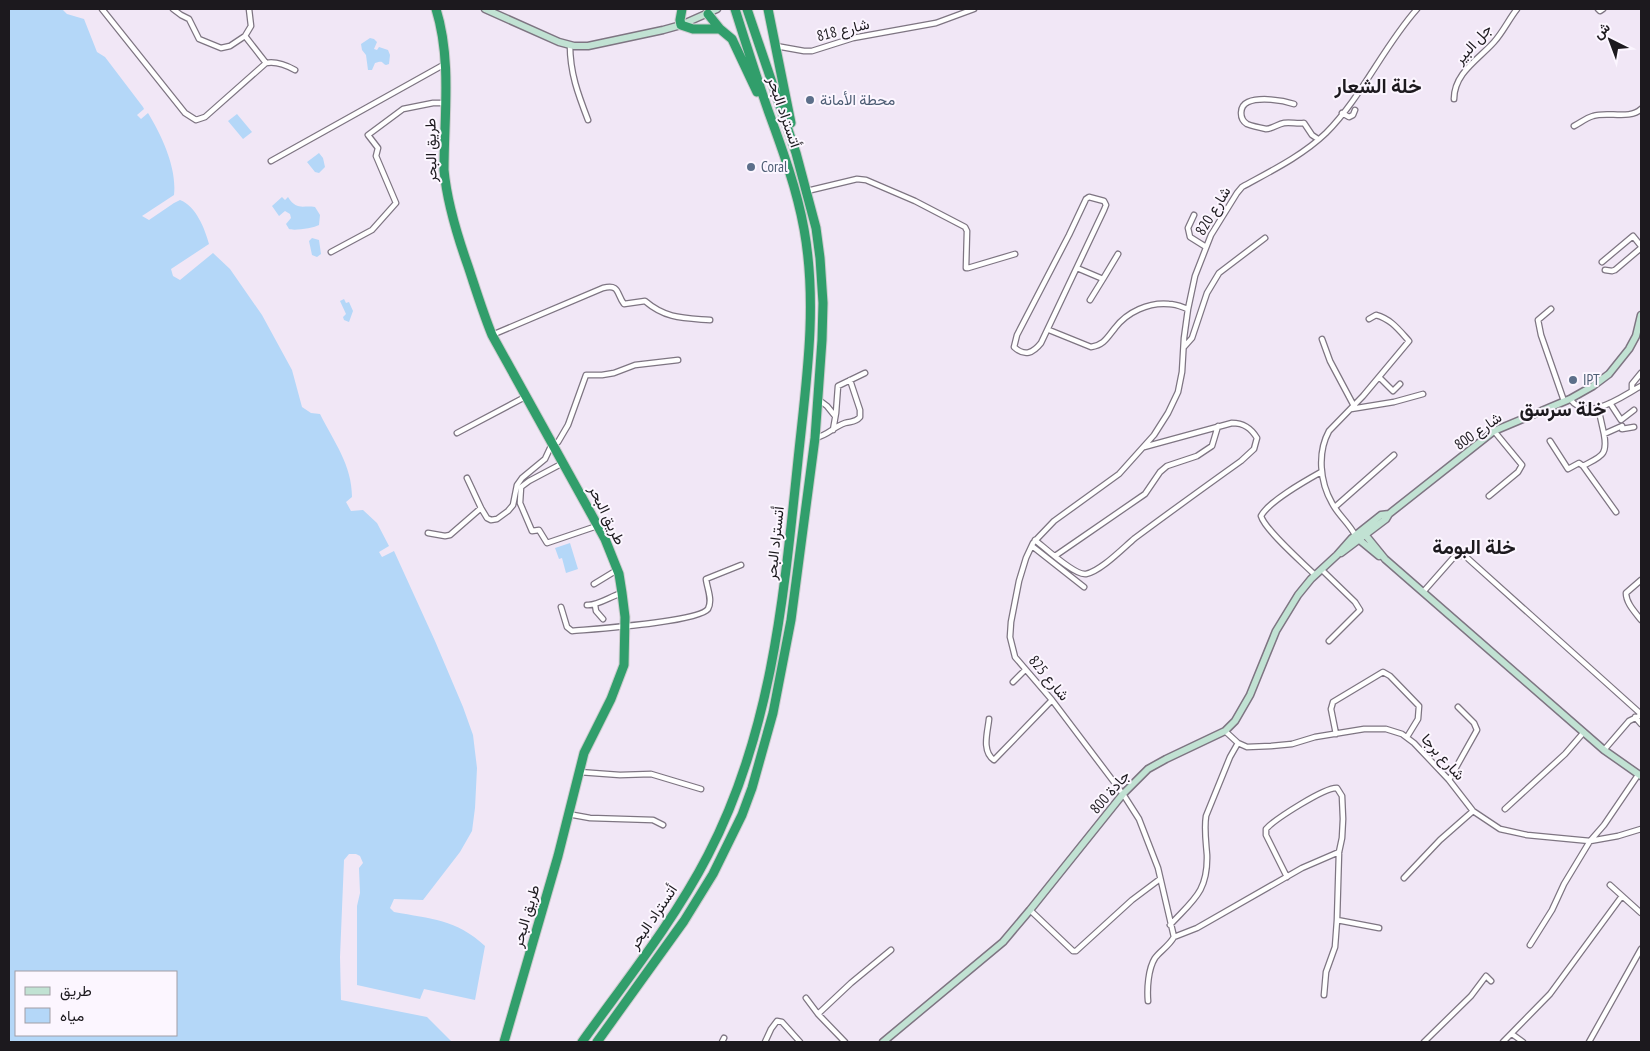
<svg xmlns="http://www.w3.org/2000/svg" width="1650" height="1051" font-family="'PT Sans Narrow',Vazirmatn,sans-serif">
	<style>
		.water { fill: #b4d7f8; fill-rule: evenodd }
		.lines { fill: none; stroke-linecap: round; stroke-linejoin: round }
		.street-casing { stroke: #7e7582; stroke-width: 7 }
		.secondary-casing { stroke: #7e7582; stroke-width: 9 }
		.highway-casing { stroke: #cdccce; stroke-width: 11 }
		.street { stroke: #fff; stroke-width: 4.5 }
		.secondary { stroke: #c1e2d3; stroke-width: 6 }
		.highway { stroke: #319e6b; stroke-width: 9 }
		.service-dot { fill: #5c6f8a; stroke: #fcf6ff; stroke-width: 2 }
		.labels { text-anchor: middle; stroke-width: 4; stroke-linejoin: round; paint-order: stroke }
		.street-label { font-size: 15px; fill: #1c191e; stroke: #fcf6ff }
		.service-label { font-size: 15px; fill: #4e5e75; stroke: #fcf6ff; text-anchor: start }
		.district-label { font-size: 20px; font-weight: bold; fill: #1c191e; stroke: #fcf6ff }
	</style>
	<rect width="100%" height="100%" fill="#f1e7f6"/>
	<path class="water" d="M9 9H62L67 14 84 19 97 52 105 57 143 107 144 109 137 115 141 119 148 113C162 136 177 168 174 195L142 216 149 220 174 203 180 200C196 206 205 229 209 244L171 269 173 276 180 280 213 253 230 269 262 315 292 370 302 407 311 413 320 414C334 442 352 465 352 497L346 502 351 511 363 510 377 523 389 546 379 552 382 557 394 551 435 641 463 707 473 735 477 768 475 808 472 831 460 852 423 900 394 899 390 908 394 912C431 919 456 919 485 946L475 1000 424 989 420 999 357 985V906L360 893 359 868 363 863 360 856 356 854H349L344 860 340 957 341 1000 427 1017 452 1042H9ZM16 972H176V1035H16Z
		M370 38 374 39 377 42 374 49 377 50 379 47 388 50 390 55 389 64 386 65C381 63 384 60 375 63L372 70H368L366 55 362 50 361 44Z
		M237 114 252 132 243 139 228 121Z
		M319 153 323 158 325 167 319 173 315 172 307 162Z
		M282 197 285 200 288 197C297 211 302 205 315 207L320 215 319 225C314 228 294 231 289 229L286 224 291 218 290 214 285 211 279 216 272 206Z
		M312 238 319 240 321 254 317 257 312 255 309 241Z
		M344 299 346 303 349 302 353 311 349 322 344 320 343 317 346 314 340 301Z
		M570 543 578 569 566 573 562 558 559 559 555 548Z"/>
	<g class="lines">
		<defs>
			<path id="street" d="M102 9 185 113 196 120 205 117 266 63C276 61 286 65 295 70
				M173 9 181 15 189 19 199 39 221 48 230 46 245 36 251 26 249 9
				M1598 9 1600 11 1603 9
				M245 36 266 63
				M570 45C570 73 578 94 588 120
				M776 46 804 51H812L853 38 936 23 974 9
				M1454 99C1454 73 1479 59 1494 42 1503 32 1509 19 1517 9
				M1294 104C1282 100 1260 97 1248 102 1239 106 1239 119 1247 124 1252 126 1261 128 1266 129 1272 129 1278 124 1284 123 1291 122 1297 124 1304 123L1312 135 1318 139
				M1342 113 1349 117 1353 115 1355 110
				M1574 126C1580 123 1586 118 1593 116 1607 111 1630 120 1641 109
				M271 161 445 64
				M807 191 857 179 866 180 915 201 965 227 967 231 966 268H968L1015 254
				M1089 197 1104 201 1106 205 1104 210 1041 343C1033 353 1025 357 1014 347L1017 335 1069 235 1086 199Z
				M1194 215 1188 228 1190 237 1206 247
				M331 252 372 230 396 203 376 156 378 148 368 135 403 109 433 103H445
				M1602 262 1633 236 1641 246
				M1077 268 1103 279 1118 254
				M1605 270 1612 271 1615 270 1641 248
				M1090 300 1103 279
				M1551 309 1538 320 1541 335 1564 401
				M1049 330 1091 347C1104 345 1107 338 1115 328 1127 312 1149 302 1169 304 1176 304 1182 307 1188 309L1195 276 1211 235 1237 193 1242 187C1271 171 1302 156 1326 133 1362 97 1383 47 1417 9
				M492 335 603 288C620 284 616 293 624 304L645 301C666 319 684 318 710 320
				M1322 339 1330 361 1354 406
				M1184 347 1192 338 1207 293 1219 273 1265 238
				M1379 377 1393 391 1400 384
				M1632 391V384L1641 373
				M1570 399C1588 423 1622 396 1641 386
				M819 400 827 406 835 416
				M1610 403 1621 420 1634 410
				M1598 407 1604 434 1622 426
				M1351 409 1394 402 1423 394
				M1622 426V429L1634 427
				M833 430 836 413 838 386 865 373
				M457 433 525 397
				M815 438C829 435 833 427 845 423 851 421 855 423 860 417V410L850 380
				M1550 441 1568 469 1579 463 1583 466 1616 512
				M563 463 529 481 521 487 520 503 532 531 539 530 547 543 597 526
				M1583 466C1601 456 1608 456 1604 434
				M467 478 481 508 487 518 491 520 497 519 508 511 513 505 517 485 522 478 545 459 552 444 558 442 568 425 586 375H602L614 373 635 365 678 360
				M1489 496 1518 472 1522 465 1494 431
				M1335 507 1394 455
				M428 533 445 536 450 535 481 508
				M1355 535C1349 523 1338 515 1332 503 1320 482 1317 453 1329 431L1363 396 1409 341C1399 330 1391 319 1376 315L1369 319
				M1035 540C1044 547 1075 576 1086 574 1101 571 1123 548 1135 538 1170 512 1206 486 1241 461L1254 449 1257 438C1251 428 1244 423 1232 423L1144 447
				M1032 546 1084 587
				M1055 556 1145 494 1160 472 1167 466 1197 456 1212 446 1218 426
				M1322 570 1355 602 1360 610 1329 641
				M1315 575C1303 563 1265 530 1261 516 1269 501 1305 481 1321 472
				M1641 580 1626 593C1626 603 1635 612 1641 620
				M594 584 617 570
				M1424 591 1454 557 1464 555 1641 714
				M587 605C597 606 611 596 622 593
				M595 605 596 611 603 619
				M561 607 567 627 572 631C593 629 698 622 708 609 713 600 707 588 706 579L741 565
				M1013 682 1025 670
				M1635 717 1641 724
				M989 719C988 731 981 751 994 760L1052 700
				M1336 734 1331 709 1333 702 1383 672 1390 676 1419 706 1418 719 1407 737
				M1238 743 1247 747 1271 746 1292 744 1315 737 1364 729H1386L1402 734 1414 743 1449 780 1473 811 1500 829 1527 835 1590 841 1618 836 1641 829
				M1604 750 1629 721 1641 715
				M579 772 620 775 651 774 701 789
				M1449 780 1477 730 1474 723 1458 707
				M1505 809 1565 754 1584 732
				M568 814 590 818 653 820 663 825
				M1287 877 1266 835V829C1275 819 1325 787 1337 788L1342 796 1343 819 1342 838 1339 852 1337 920 1335 947 1326 972 1324 995
				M1404 878 1440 840 1473 811
				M1610 885 1641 913
				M1030 910 1073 951H1076L1132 900 1160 879
				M1337 920 1379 928
				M1170 925C1193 900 1208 892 1207 855 1206 842 1204 829 1206 816L1230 757 1238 743 1225 731
				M1174 937 1197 928 1302 868 1339 852
				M1530 945 1552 910 1564 884 1590 841 1604 825 1638 775
				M806 998 818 1014 845 1042
				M1148 1001C1147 989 1148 969 1155 958 1161 950 1168 947 1174 937L1158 868 1139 819 1123 794 1052 700 1015 657 1010 637 1011 622 1019 581 1026 558 1033 543 1054 521 1119 474 1154 435 1168 413 1178 392 1182 372 1184 338 1188 309
				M818 1014 851 983 891 950
				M1512 1034 1523 1042
				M722 1042 724 1038
				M765 1042 771 1029 777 1021 782 1022 800 1042
				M1424 1042 1471 996 1486 976 1491 981
				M1503 1042 1550 994 1622 896
				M1589 1042 1641 949"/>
			<path id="secondary" d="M485 9 559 42 574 46H588L663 30 681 25 717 9
				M1363 532 1385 559 1604 750 1641 776
				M1356 537 1379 556
				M1341 553 1386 519 1389 514 1494 431 1570 399 1593 386 1609 374 1629 349 1636 336 1641 315
				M883 1042 1003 942 1030 910 1123 794 1148 769 1166 759 1225 731 1235 721 1250 695 1276 631 1298 595 1311 579 1337 555 1352 538 1381 515 1389 514"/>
			<path id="highway" d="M436 9C452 60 444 117 444 170 447 203 457 235 468 266 476 290 483 313 492 335L605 539 619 574 622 593 625 617 624 665 611 699 584 753 558 856 504 1042
				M682 9 680 20 681 25 693 29H720L732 39 757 92
				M768 9 791 123
				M708 14 720 29
				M582 1042C625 982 674 921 708 855 772 732 784 595 798 460 806 383 818 306 804 229 797 190 783 151 769 113 757 79 746 44 735 9
				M597 1042 684 921 713 874 742 815 752 788 773 713 791 620 815 438 822 340 823 303 820 258 816 228 796 153 747 9"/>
		</defs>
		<use href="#street" class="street-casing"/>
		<use href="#secondary" class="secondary-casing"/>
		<use href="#highway" class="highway-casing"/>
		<use href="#street" class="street"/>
		<use href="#secondary" class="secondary"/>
		<use href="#highway" class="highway"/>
	</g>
	<g class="service-dot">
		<circle cx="810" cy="100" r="5"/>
		<circle cx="751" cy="167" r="5"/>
		<circle cx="1573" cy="380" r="5"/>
	</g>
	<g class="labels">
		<g class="street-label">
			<text transform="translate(843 30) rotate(-14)" y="5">شارع 818</text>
			<text transform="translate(1473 44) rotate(-48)" y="5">جل البير</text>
			<text transform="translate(784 112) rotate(71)" y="5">أتستراد البحر</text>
			<text transform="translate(431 150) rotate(-91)" y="5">طريق البحر</text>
			<text transform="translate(1213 211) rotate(-59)" y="5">شارع 820</text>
			<text transform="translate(1478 431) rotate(-35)" y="5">شارع 800</text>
			<text transform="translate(607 515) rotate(64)" y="5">طريق البحر</text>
			<text transform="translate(775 543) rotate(-84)" y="5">أتستراد البحر</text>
			<text transform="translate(1049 678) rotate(50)" y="5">شارع 825</text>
			<text transform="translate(1443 757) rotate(48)" y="5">شارع برجا</text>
			<text transform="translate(1110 792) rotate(-49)" y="5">جادة 800</text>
			<text transform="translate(526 916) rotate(-74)" y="5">طريق البحر</text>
			<text transform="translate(653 917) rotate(-56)" y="5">أتستراد البحر</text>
		</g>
		<g class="service-label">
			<text x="820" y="105">محطة الأمانة</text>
			<text x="761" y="172">Coral</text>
			<text x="1583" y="385">IPT</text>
		</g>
		<g class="district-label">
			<text x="1378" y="93">خلة الشعار</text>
			<text x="1563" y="416">خلة سرسق</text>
			<text x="1474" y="554">خلة البومة</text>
		</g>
	</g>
	<rect width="1650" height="1051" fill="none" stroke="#1c191e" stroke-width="20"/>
	<rect x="15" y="971" width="162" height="65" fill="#fcf6ff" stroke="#a29ea5"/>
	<rect x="25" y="987" width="25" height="8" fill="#c1e2d3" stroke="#a29ea5"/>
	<text x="60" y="996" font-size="15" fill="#1c191e">طريق</text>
	<rect x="25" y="1008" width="25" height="15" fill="#b4d7f8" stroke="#a29ea5"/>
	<text x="60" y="1021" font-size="15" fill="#1c191e">مياه</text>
	<g transform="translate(1610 40) rotate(318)" stroke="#fcf6ff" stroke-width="4" paint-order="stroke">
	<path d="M0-4L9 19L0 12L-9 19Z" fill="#1c191e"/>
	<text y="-8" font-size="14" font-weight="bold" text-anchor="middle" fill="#1c191e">ش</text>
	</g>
</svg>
